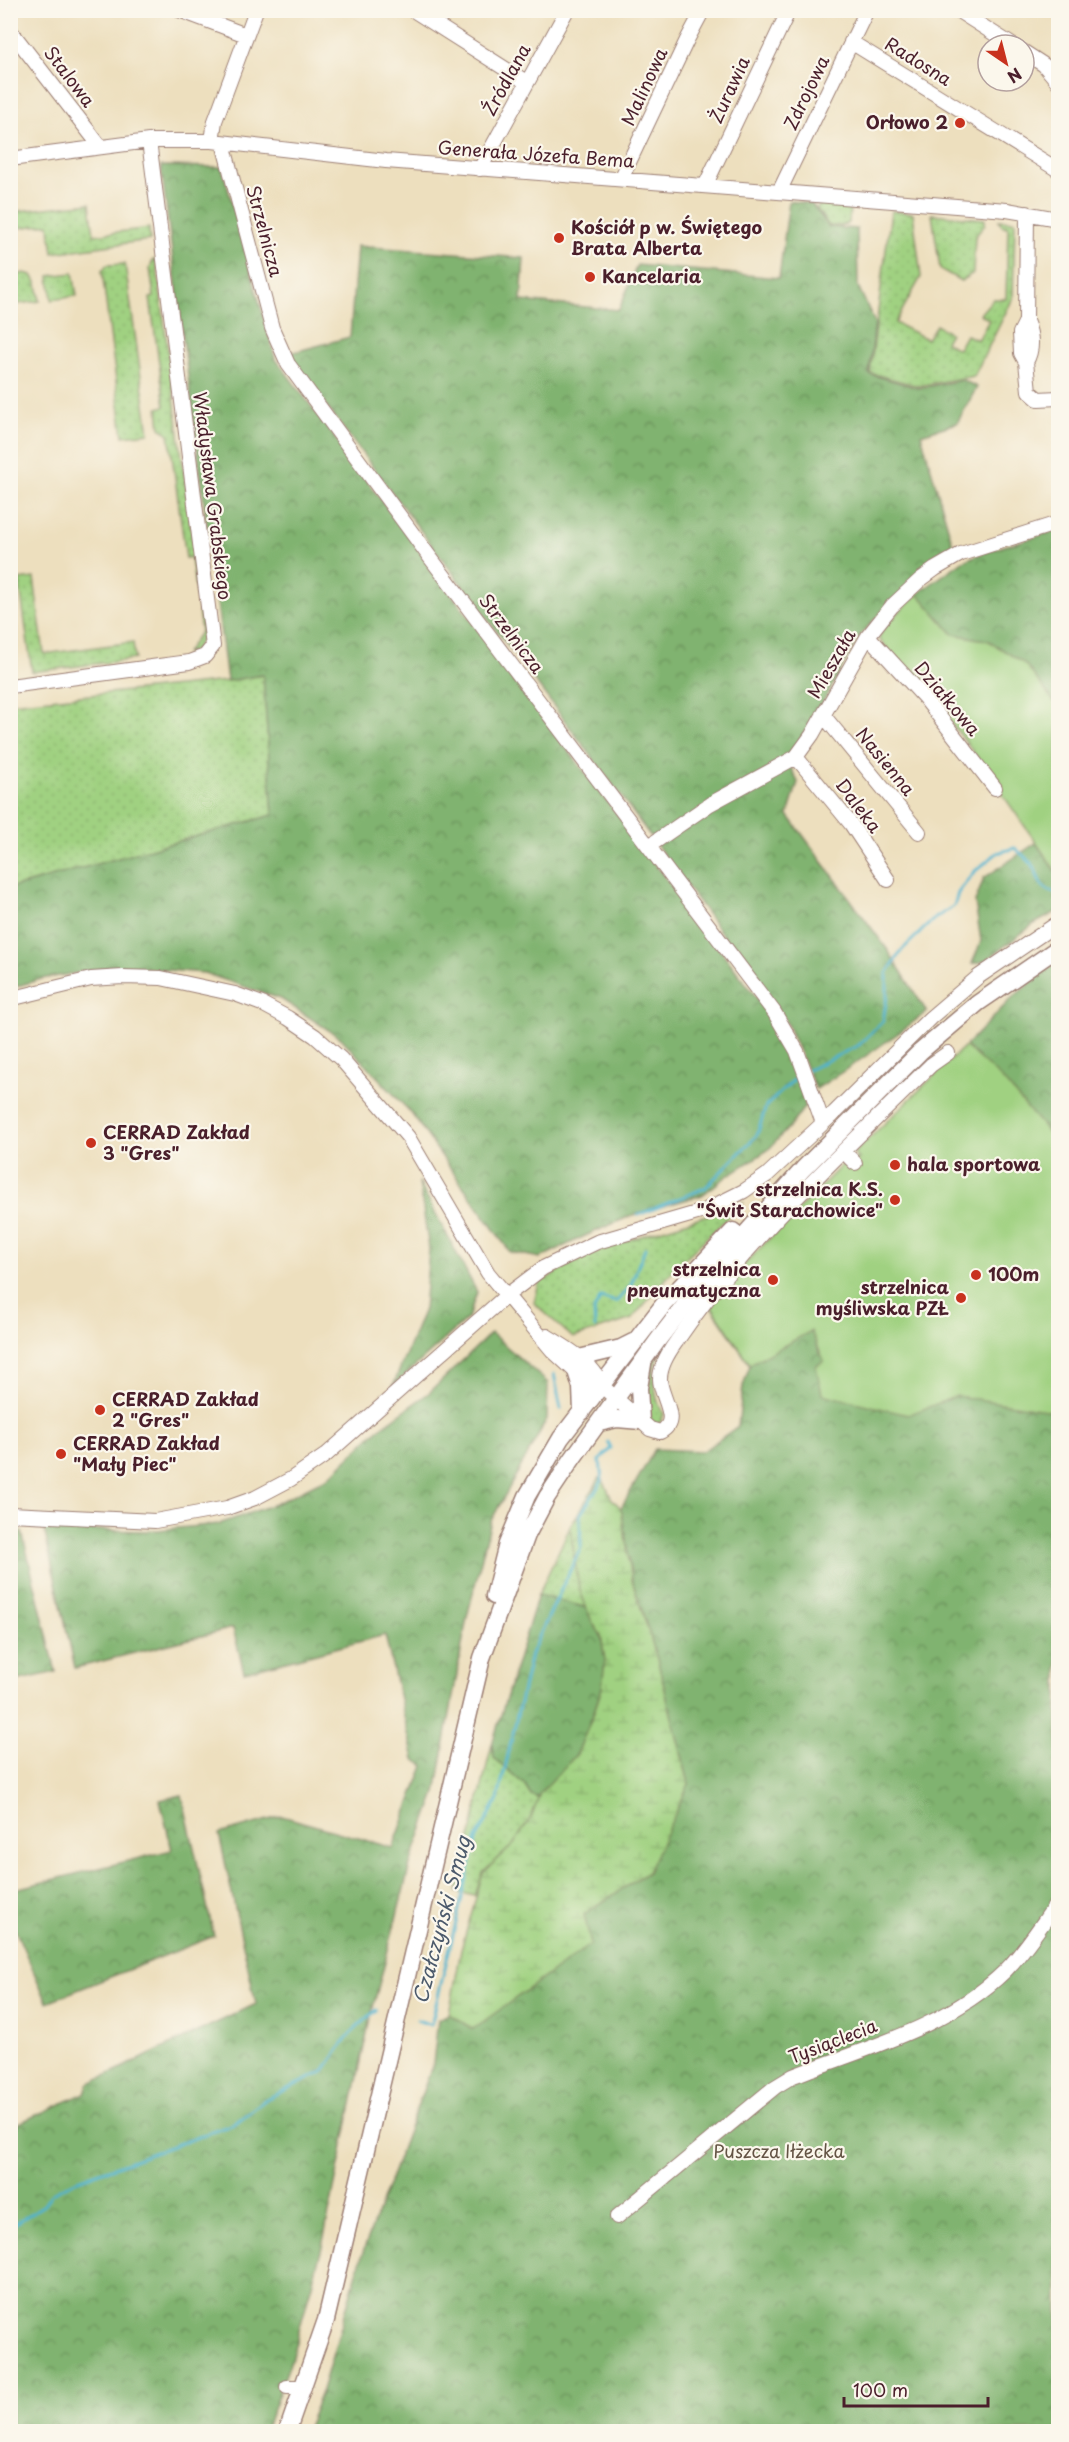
<svg xmlns="http://www.w3.org/2000/svg" width="1069" height="2442" font-family="'Playpen Sans',sans-serif">
	<style>
		.grass { fill: url(#grass-dots); stroke: #757856; stroke-width: 1.5 }
		.forest { fill: url(#forest-crowns); stroke: #65694d; stroke-width: 1.5 }
		.wetland { fill: url(#wetland-marsh); stroke: #757856; stroke-width: 1.5 }
		.garden { fill: #a0d181; stroke: #757856; stroke-width: 1.5 }
		.lines { fill: none; stroke-linecap: round; stroke-linejoin: round }
		.stream { stroke: #50b3ce; stroke-width: 3 }
		.minor-casing { stroke: #9c7f74; stroke-width: 16 }
		.major-casing { stroke: #9c7f74; stroke-width: 19 }
		.minor { stroke: #fff; stroke-width: 14 }
		.major { stroke: #fff; stroke-width: 16 }
		.poi-dot { fill: #c8321e; stroke: #fbf7ec; stroke-width: 2 }
		.labels { text-anchor: middle; stroke-width: 4.5; stroke-linejoin: round; paint-order: stroke }
		.street-label { font-size: 18px; fill: #4a1f2b; stroke: #fbf7ec }
		.poi-label { font-size: 18px; font-weight: bold; fill: #4a1f2b; stroke: #fbf7ec; text-anchor: start }
		.park-label { font-size: 18px; fill: #645445; stroke: #fbf7ec }
		.water-label { font-size: 20px; font-style: italic; fill: #4c5a6c; stroke: #fbf7ec }
	</style>
	<defs>
		<pattern id="grass-dots" width="8" height="8" patternUnits="userSpaceOnUse" patternTransform="scale(1.5)"><rect width="8" height="8" fill="#a0d181"/><path d="M2 2h.1M6 6h.1" fill="none" stroke="#8bb370" stroke-width="1.8" stroke-linecap="round"/></pattern>
		<pattern id="forest-crowns" width="20" height="18" patternUnits="userSpaceOnUse" patternTransform="scale(1.5)"><rect width="20" height="18" fill="#80b36f"/><path d="M2 6a3 3 0 1 1 6 0M12 15a3 3 0 1 1 6 0" fill="none" stroke="#6b915b"/></pattern>
		<pattern id="wetland-marsh" width="20" height="14" patternUnits="userSpaceOnUse" patternTransform="scale(1.5)"><rect width="20" height="14" fill="#a0d181"/><path d="M1 5h8M5 5V1M11 12h8M15 12V8" fill="none" stroke="#8bb370"/></pattern>
	</defs>
	<rect width="100%" height="100%" fill="#fbf7ec"/>
	<filter id="ink" filterUnits="userSpaceOnUse"><feTurbulence type="fractalNoise" baseFrequency=".0167" numOctaves="2"/><feDisplacementMap in="SourceGraphic" scale="12" xChannelSelector="R" yChannelSelector="G"/><feConvolveMatrix kernelMatrix="1 2 1 2 8 2 1 2 1" color-interpolation-filters="sRGB"/></filter>
	<filter id="wash" filterUnits="userSpaceOnUse"><feTurbulence type="fractalNoise" baseFrequency=".008" numOctaves="4" result="noise"/><feDisplacementMap in="SourceGraphic" scale="24" xChannelSelector="R" yChannelSelector="G"/><feGaussianBlur stdDeviation="1.35" result="paint"/><feColorMatrix in="noise" values="0 0 0 0 0 0 0 0 0 0 0 0 0 0 0 0 0 1.4 0 .05"/><feComposite in="paint" operator="in"/></filter>
	<g filter="url(#wash)">
		<rect width="100%" height="100%" fill="#eddfbe"/>
		<path class="grass" d="M90 203 94 235 149 228 150 240 53 253 49 224 11 229V212Z
			M820 203 850 206 849 223 840 226H829L817 209Z
			M891 211 913 213 921 277 895 323 927 339 936 325 950 333 945 342 958 349 966 335 978 340 989 320 980 314 993 299H1006L1008 227 1002 226 999 220 1015 221 1013 298 974 376 918 386 870 373Z
			M932 214 985 219V224L975 237 973 273 961 281 940 269Z
			M153 260H156L205 633 194 651 186 653 201 631 191 557 186 558 169 434 160 428 158 408 165 406 150 298 154 297 150 268Z
			M125 264 149 433 123 436 102 271 107 265Z
			M24 273 32 275 37 284 40 301 11 305V277Z
			M73 273 77 296 52 300 49 276Z
			M34 578 44 654 133 642 135 659 32 672 19 580Z
			M263 675 273 815 11 888V703L227 681Z
			M744 1202 676 1267 632 1319 573 1338 534 1303 539 1283C555 1274 571 1263 587 1256 638 1234 693 1222 744 1202Z
			M660 1347 653 1372 656 1373C654 1389 655 1400 664 1414L660 1423 656 1424 650 1421 644 1410 650 1386V1367Z
			M570 1527 579 1588 587 1608 538 1595Z
			M492 1744 495 1758 525 1785 531 1795 539 1798 532 1816 514 1844 483 1873 475 1896 457 1892Z"/>
		<path class="forest" d="M161 166 222 167 275 358 580 766 779 1027 798 1064 805 1106 792 1124 768 1150 730 1174 702 1195 635 1214 585 1236 540 1258 510 1252 411 1113 341 1038 281 999 204 973 117 966 41 979 11 988V888L273 815 263 675 227 681Z
			M789 201 812 204 829 227 857 229 858 286 875 323 869 374 918 388 963 380 977 387 957 423 921 434 955 552 890 602 859 637 812 722 787 760 798 782 788 815 887 949 927 1012C891 1039 854 1065 816 1089L785 1020 596 762 287 354 350 337 357 246 524 258 521 301 619 310 637 265 779 278Z
			M1058 530V707L1025 664 989 641 953 634 917 594 963 561 988 551Z
			M1036 843 1058 874V911L1034 924 985 961 972 964 981 941 975 902 984 878Z
			M1058 961V2431L305 2432 322 2390 364 2249 433 2064 438 2019 449 2014 473 2029 584 1914 607 1898 689 1784 656 1655 632 1580 621 1508 655 1449 703 1451 738 1426 743 1386 750 1365 708 1302 771 1300 823 1339 816 1343 824 1361 978 1057 965 1046 1013 997Z
			M419 1182 477 1292 468 1318 393 1386 424 1309 429 1249Z
			M491 1333 548 1383 547 1419 491 1521 467 1617 436 1793 411 1861 369 2023 321 2251 291 2360 265 2431H11L10 2127 85 2093 88 2084 256 2004 219 1834 282 1816 393 1848 424 1766 414 1759 385 1635 244 1672 233 1628 75 1668 44 1529 148 1531 219 1524 275 1504 329 1477 376 1431 430 1392Z
			M10 1532H22L56 1672 11 1682Z
			M538 1595 587 1608 601 1635 605 1660 602 1688 592 1718 577 1754 539 1798 531 1795 525 1785 494 1758 492 1744Z
			M182 1795 214 1936 47 2002 11 1920V1890L172 1850 160 1800Z"/>
		<path class="wetland" d="M601 1476 612 1499 621 1508 632 1580 656 1655 689 1784 648 1872 584 1914 591 1944 473 2029 449 2014 461 1950 483 1873 514 1844 532 1816 540 1793 577 1754 592 1718 602 1688 605 1660 601 1635 592 1622 579 1588 570 1527Z"/>
		<path class="garden" d="M918 594 953 634 989 641 1025 664 1058 707V874L964 739 879 639C880 627 908 604 918 594Z
			M965 1046 1002 1079 1051 1136 1058 1148V1393L1052 1411 957 1396 908 1415 822 1394 816 1366 824 1361 811 1331 750 1364 708 1301 847 1160 859 1159 854 1153Z"/>
		<g class="lines">
			<path class="stream" d="M808 1070 859 1045 883 1021 887 996V973L902 950 934 919 954 906 958 893 974 872 997 853 1015 848C1020 853 1026 857 1030 862 1042 874 1033 887 1058 894
				M638 1215 705 1188 757 1135 766 1106 799 1075
				M595 1327 594 1310 601 1297 616 1302 630 1287 645 1248
				M554 1374 561 1409
				M417 2020 431 2025 476 1840 498 1799 531 1654 581 1547 580 1515 602 1481 600 1460 611 1448 608 1442
				M10 2227 44 2205 52 2193 75 2181 234 2124 266 2099 323 2072 350 2034 376 2010"/>
		</g>
	</g>
	<g filter="url(#ink)">
		<g class="lines">
			<defs>
				<path id="minor" d="M179 10 246 35
					M413 10 526 82
					M957 10 1012 45
					M10 30 100 146
					M851 42 1058 170
					M1024 52 1044 65 1058 82
					M212 141 215 121 256 10
					M223 143 272 328 288 364 429 556 774 1012 797 1051 823 1123
					M10 159 149 141H212L386 161 1007 210 1058 219
					M480 169 567 10
					M621 179 687 40 703 10
					M705 186 789 10
					M779 192 867 10
					M1026 321 1020 333 1021 353 1026 362 1029 391 1038 399 1058 398
					M1026 362C1034 348 1032 335 1026 321L1027 213
					M868 636 924 697 995 788
					M10 686 189 662 205 656 213 646 149 141
					M823 715 919 832
					M796 757 851 824 888 880
					M649 846 710 804 796 757 812 735 868 636 892 606 920 580 935 569 961 554 1058 523
					M10 999 91 979 123 977 161 978 235 994 262 1004 288 1018 315 1036 341 1059 408 1137 488 1273 552 1350 587 1382 602 1386 650 1429 660 1432C682 1421 660 1397 660 1379 660 1366 668 1353 676 1342 747 1238 841 1154 931 1065L948 1053
					M843 1151 855 1163
					M547 1336C568 1349 593 1362 602 1386
					M10 1514 155 1521 227 1508 255 1498 291 1479 326 1455 506 1296 543 1268 597 1242 704 1211 744 1191 767 1175 834 1113 930 1018 978 977 1058 923
					M617 2217 775 2087 793 2076C866 2048 948 2027 1005 1971 1025 1951 1041 1925 1058 1902
					M287 2387H304"/>
				<path id="major" d="M579 1358 621 1348 633 1342
					M576 1371 581 1387 582 1412
					M599 1423 617 1419 641 1421 639 1388 643 1364
					M494 1596 507 1544 527 1496 561 1438 664 1304 733 1231
					M287 2432 326 2320 482 1658 527 1535 547 1497 573 1458 658 1340 705 1279 803 1169 920 1052 978 1003 1058 948"/>
			</defs>
			<use href="#minor" class="minor-casing"/>
			<use href="#major" class="major-casing"/>
			<use href="#minor" class="minor"/>
			<use href="#major" class="major"/>
		</g>
	</g>
	<g class="poi-dot">
		<circle cx="960" cy="123" r="6"/>
		<circle cx="559" cy="238" r="6"/>
		<circle cx="590" cy="277" r="6"/>
		<circle cx="91" cy="1143" r="6"/>
		<circle cx="895" cy="1165" r="6"/>
		<circle cx="895" cy="1200" r="6"/>
		<circle cx="976" cy="1275" r="6"/>
		<circle cx="773" cy="1280" r="6"/>
		<circle cx="961" cy="1298" r="6"/>
		<circle cx="100" cy="1410" r="6"/>
		<circle cx="61" cy="1454" r="6"/>
	</g>
	<g class="labels">
		<g class="street-label">
			<text transform="translate(918 62) rotate(32)" y="6">Radosna</text>
			<text transform="translate(69 77) rotate(53)" y="6">Stalowa</text>
			<text transform="translate(507 80) rotate(-61)" y="6">Źródlana</text>
			<text transform="translate(645 87) rotate(-65)" y="6">Malinowa</text>
			<text transform="translate(730 90) rotate(-65)" y="6">Żurawia</text>
			<text transform="translate(807 93) rotate(-64)" y="6">Zdrojowa</text>
			<text transform="translate(536 155) rotate(4)" y="6">Generała Józefa Bema</text>
			<text transform="translate(264 231) rotate(75)" y="6">Strzelnicza</text>
			<text transform="translate(212 496) rotate(83)" y="6">Władysława Grabskiego</text>
			<text transform="translate(511 634) rotate(53)" y="6">Strzelnicza</text>
			<text transform="translate(832 664) rotate(-60)" y="6">Mieszała</text>
			<text transform="translate(947 699) rotate(50)" y="6">Działkowa</text>
			<text transform="translate(885 762) rotate(51)" y="6">Nasienna</text>
			<text transform="translate(858 806) rotate(53)" y="6">Daleka</text>
			<text transform="translate(833 2042) rotate(-21)" y="6">Tysiąclecia</text>
		</g>
		<g class="poi-label">
			<text x="948" y="129" text-anchor="end">Orłowo 2</text>
			<text x="571" y="234">Kościół p w. Świętego<tspan x="571" dy="21">Brata Alberta</tspan></text>
			<text x="602" y="283">Kancelaria</text>
			<text x="103" y="1139">CERRAD Zakład<tspan x="103" dy="21">3 "Gres"</tspan></text>
			<text x="907" y="1171">hala sportowa</text>
			<text x="883" y="1196" text-anchor="end">strzelnica K.S.<tspan x="883" dy="21">"Świt Starachowice"</tspan></text>
			<text x="761" y="1276" text-anchor="end">strzelnica<tspan x="761" dy="21">pneumatyczna</tspan></text>
			<text x="988" y="1281">100m</text>
			<text x="949" y="1294" text-anchor="end">strzelnica<tspan x="949" dy="21">myśliwska PZŁ</tspan></text>
			<text x="112" y="1406">CERRAD Zakład<tspan x="112" dy="21">2 "Gres"</tspan></text>
			<text x="73" y="1450">CERRAD Zakład<tspan x="73" dy="21">"Mały Piec"</tspan></text>
		</g>
		<g class="park-label">
			<text x="779" y="2158">Puszcza Iłżecka</text>
		</g>
		<g class="water-label">
			<text transform="translate(442 1920) rotate(-75)" y="7">Czałczyński Smug</text>
		</g>
	</g>
	<rect width="1069" height="2442" fill="none" stroke="#fbf7ec" stroke-width="36"/>
	<g transform="translate(1006 63) rotate(145)"><circle r="28" fill="#fbf7ec" stroke="#b4a19f" stroke-width="1.5"/>
	<path d="M0-4.5L10 22L0 15L-10 22Z" fill="#c8321e"/>
	<text y="-9" font-size="16" font-weight="bold" text-anchor="middle" fill="#4a1f2b">N</text>
	</g>
	<path d="M844 2397v9h144v-9" fill="none" stroke="#4a1f2b" stroke-width="3"/>
	<text x="853" y="2397" font-size="18" fill="#4a1f2b" stroke="#fbf7ec" stroke-width="4.5" paint-order="stroke">100 m</text>
</svg>
